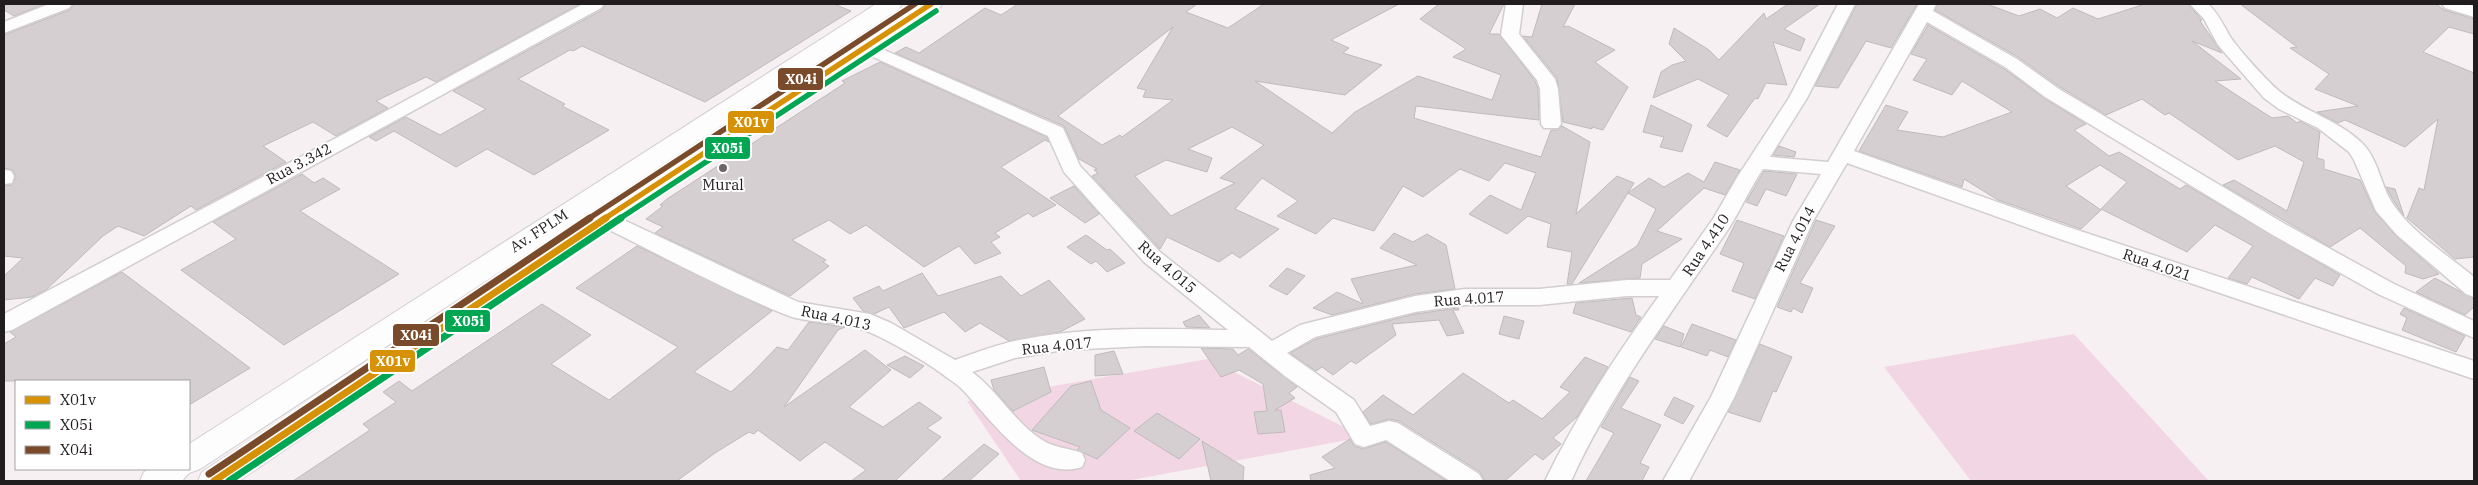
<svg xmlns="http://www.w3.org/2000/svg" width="2478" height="485" font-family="'IBM Plex Serif',serif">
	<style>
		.green { fill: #f3d6e3 }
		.building { fill: #d5cfd1; stroke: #bfbabc; fill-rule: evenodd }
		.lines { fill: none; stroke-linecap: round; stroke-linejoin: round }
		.minor-casing { stroke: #d3cdd0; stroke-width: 3 }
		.secondary-casing { stroke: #d3cdd0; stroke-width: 2 }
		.minor { fill: #fefdfd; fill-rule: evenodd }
		.secondary { fill: #fefdfd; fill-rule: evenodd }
		.bus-1-far1-casing { stroke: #fff; stroke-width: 9 }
		.bus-1-casing { stroke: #fff; stroke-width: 11 }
		.bus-2-far1-casing { stroke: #fff; stroke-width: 9 }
		.bus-2-casing { stroke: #fff; stroke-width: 11 }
		.bus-3-far1-casing { stroke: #fff; stroke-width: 9 }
		.bus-3-casing { stroke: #fff; stroke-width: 11 }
		.bus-1-far1 { stroke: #d79104; stroke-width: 5.5 }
		.bus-1 { stroke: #d79104; stroke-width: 7 }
		.bus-2-far1 { stroke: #00a651; stroke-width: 5.5 }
		.bus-2 { stroke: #00a651; stroke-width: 7 }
		.bus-3-far1 { stroke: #7a4b2a; stroke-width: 5.5 }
		.bus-3 { stroke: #7a4b2a; stroke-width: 7 }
		.poi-dot { fill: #6c6669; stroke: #fff; stroke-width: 2 }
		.labels { text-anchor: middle; stroke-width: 4; stroke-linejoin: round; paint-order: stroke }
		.street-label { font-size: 15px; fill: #211c1e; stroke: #fff }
		.poi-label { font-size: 15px; fill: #211c1e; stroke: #fff }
		.line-badge { stroke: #fff; stroke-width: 2 }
		.badge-label { font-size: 14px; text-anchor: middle; font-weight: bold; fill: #fff }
	</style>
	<rect width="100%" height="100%" fill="#f7f0f3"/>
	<path class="green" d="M2074 334 2209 481H1971L1884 367Z
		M1208 359 1364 437 1126 481H1021L967 401Z"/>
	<path class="building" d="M4 4H45L14 16 4 10Z
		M74 4H580L436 82 426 77 376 101 388 108 336 136 313 122 263 146 286 162 196 210 191 206 144 236 118 226 103 236 46 290 32 297 4 300V276L23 258 4 256V186L12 185 16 177 13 170 4 168V35L70 10Z
		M606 4H834L851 11 705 102 582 46 573 51 570 50 518 79 565 104 562 106 609 130 534 175 487 149 456 167 394 131 376 141 369 137 406 117 440 135 486 109 453 91 602 10Z
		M1018 4H1197L1186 12 1228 28 1264 4H1399L1331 40 1349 48 1343 53 1382 65 1345 95 1255 81 1332 133 1355 112 1418 76 1492 100 1501 75 1453 57 1466 49 1420 19 1439 4H1504L1489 34H1499L1535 81 1538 89 1539 120 1416 106 1414 118 1541 157 1551 130H1558L1562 126 1590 142 1576 214 1617 176 1634 183 1572 284H1567L1572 252 1547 247 1551 224 1528 216 1507 234 1469 214 1490 195 1521 210 1536 173 1505 163 1489 181 1460 169 1423 197 1403 186 1374 231 1333 218 1316 234 1277 216 1298 201 1262 178 1235 209 1279 229 1240 258 1232 253 1219 262 1167 237 1160 249 1092 176 1098 173 1094 170 1097 169 1079 159 1064 126 895 53 906 47 919 53 985 8 1001 15ZM1173 27 1137 88 1146 90 1143 97 1173 100 1122 137 1120 135 1102 145 1058 116ZM1232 127 1264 145 1220 178 1235 183 1171 216 1135 176 1166 160 1207 172 1212 158 1188 149Z
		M1542 4H1575L1563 27 1568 26 1615 50 1595 62 1628 87 1603 130 1592 127V129L1563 122 1557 78 1523 36 1532 37Z
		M1788 4H1820L1784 29 1805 39 1800 51 1773 42 1787 85 1766 83 1758 99 1755 98 1727 137 1707 126 1729 95 1698 79 1653 98 1661 72 1672 65 1686 61 1669 44 1674 28 1709 50 1719 60 1764 13 1766 19Z
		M1857 4H1917L1891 48 1866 41 1838 88 1815 86Z
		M1938 4H1987L2019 16 2040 9 2057 18 2073 8 2098 19 2145 4H2188L2202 20 2200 21 2222 53 2192 41 2241 79 2215 81 2272 118 2288 116 2297 123 2300 121 2320 132 2317 158 2324 160V169L2360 180 2375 212 2396 236 2439 274 2423 279 2405 273 2406 266 2360 228 2330 247 2223 185 2234 180 2287 211 2304 162 2275 146 2238 160 2169 113 2165 115 2142 99 2106 115 2060 87 2018 57 1935 10Z
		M2240 4H2436L2444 10 2474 19V34L2449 27 2423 52 2474 73V257L2455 259 2407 218 2419 188 2424 190 2438 119 2405 147 2345 120 2338 123 2317 112 2358 106 2315 89 2329 74 2290 48 2297 47Z
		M1928 25 2004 69 2044 98 2086 124 2074 130 2109 156 2119 152 2180 189 2186 185 2340 275 2333 286 2315 278 2299 299 2252 277 2247 284 2228 278 2253 246 2215 225 2187 252 2101 209 2127 182 2100 165 2066 186 2101 210 2081 229 1998 200 1964 179 1962 187 1859 151 1886 105 1908 112 1897 130 1943 137 2012 112 1962 81 1952 95 1913 80 1927 59 1911 54Z
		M880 62 1047 137 1049 142 1045 140 1001 167 1056 205 1033 217 1028 213 995 233 1000 237 991 242 1001 253 975 264 959 246 924 267 866 225 850 234 829 220 792 240 826 260 823 262 829 266 790 296 655 233 663 227 646 219 663 206 660 205 667 199 845 83 842 81Z
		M1651 105 1692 125 1682 152 1660 147 1664 137 1643 132Z
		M1779 146 1796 152 1794 157 1773 155Z
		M1715 162 1740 170 1725 195 1704 188 1657 231 1682 239 1642 264 1640 278 1579 283 1637 246 1656 209 1628 193 1649 178 1664 187 1688 173 1704 182Z
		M1764 171 1797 174 1786 196 1766 189 1757 206 1746 202Z
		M302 174 314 183 323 178 340 189 300 211 399 274 284 345 181 270 236 239 213 222Z
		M1074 186 1099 214 1085 223 1050 198Z
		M2386 187 2395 189 2404 216 2395 203Z
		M1737 220 1784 236 1755 299 1732 291 1744 263 1720 254Z
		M1816 220 1835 226 1800 283 1813 288 1802 313 1793 308 1791 312 1777 307Z
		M1394 233 1413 242 1427 234 1446 245 1455 289 1415 294 1332 315 1313 308 1337 292 1363 304 1351 279 1417 265 1380 248Z
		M1086 235 1107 250 1110 249 1125 263 1107 272 1096 261 1091 264 1067 247Z
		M637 246 772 311 694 372 731 392 752 373 777 347 788 350 809 322 845 327 838 330 784 407 865 350 891 370 849 407 883 427 919 402 942 418 927 428 941 437 895 481H851L866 470 825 442 800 461 758 430 754 434 749 432 715 453 677 481H293L370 430 363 424 396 402 383 392 399 381 412 391 542 304 591 335 551 364 609 400 678 347 576 288Z
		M1287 268 1305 276 1287 295 1269 286Z
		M122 272 250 368 189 405V381H4V344L16 337 10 332Z
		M922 273 938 296 1001 276 1021 296 1049 280 1085 319 1060 332 1009 341 980 323 965 332 944 312 904 328 889 307 874 314 863 311 853 298 879 286 883 291Z
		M2435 278 2474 299V307L2465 315 2416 292Z
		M1632 298 1636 315 1641 317 1631 332 1573 313 1576 303Z
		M1458 308 1459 310H1453L1464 333 1447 336 1439 320 1392 324 1396 335 1356 364 1351 361 1333 375 1322 367 1316 371 1290 353 1316 339 1415 314Z
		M2404 308 2465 336 2456 352 2402 330 2407 318 2400 314Z
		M1199 315 1210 328 1186 327 1183 322Z
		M1504 316 1524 321 1519 339 1499 334Z
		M1692 324 1736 340 1728 357 1710 350 1707 356 1681 347Z
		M1664 326 1684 334 1680 347 1655 339Z
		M1760 344 1792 357 1776 392 1773 391 1760 422 1728 412Z
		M1201 348 1233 349 1238 355 1248 349 1297 387 1289 393 1295 398 1275 410H1281L1285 432 1258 434 1254 412 1267 411 1263 384 1239 370 1221 377Z
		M1114 351 1123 374 1095 376V355Z
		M905 356 924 366 910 378 887 365Z
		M1585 357 1608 367 1577 417 1553 438 1561 444 1543 460 1535 454 1505 481H1485L1480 472 1399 421 1389 419 1371 424 1363 412 1383 395 1413 415 1463 373 1509 403 1513 400 1542 419 1570 392 1560 387Z
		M1044 367 1051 392 1013 411 994 390 991 380Z
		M1630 377 1639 381 1621 408 1661 425 1640 463 1649 467 1642 481H1586L1614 433 1601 427Z
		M1091 381 1101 410 1130 428 1097 459 1077 450 1080 447 1032 430 1071 386Z
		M1674 397 1694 406 1683 424 1664 415Z
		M1157 413 1200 439 1179 459 1134 431Z
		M1350 439 1354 446 1363 449 1386 442 1447 481H1311L1310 475 1335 468 1322 457Z
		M1202 441 1244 467 1243 481H1211Z
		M984 444 999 454 969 481H941Z"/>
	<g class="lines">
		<defs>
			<path id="minor" d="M49 4H72L69 8 4 33V22Z
				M583 4H604L601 8 12 330 4 332V314L355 128Z
				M1506 4H1523L1519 34 1555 79 1558 89 1561 124 1558 128H1544L1541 124 1540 89 1537 80 1501 35Z
				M1838 4H1855L1807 98 1770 157 1828 162 1919 4H1936L1933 11 2017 59 2059 89 2285 224 2394 284 2474 321V338L2378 294 2271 234 2045 97 2005 67 1927 22 1854 151 2065 226 2474 361V379L2051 236 1847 163 1813 221 1734 398 1689 481H1663L1711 397 1793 221 1821 174 1763 169C1750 188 1741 209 1729 228 1673 311 1613 389 1571 481H1545C1577 415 1616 355 1659 296H1627L1539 305H1465L1415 312 1315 337 1287 353 1354 400 1370 426 1389 421 1398 423 1479 474 1483 481H1450L1386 440 1364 447 1355 444 1336 412 1286 377 1249 347 1146 346 1064 350 1015 358 972 372C998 391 1014 422 1042 440 1055 448 1068 448 1082 453L1085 460 1082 467C1033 483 990 418 962 389 956 383 947 378 941 373 925 361 877 333 858 328 834 320 807 324 784 314 720 288 659 254 597 224L594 219 597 214 604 212 611 214 798 302 870 314 891 323 955 360C978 352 1001 343 1025 339 1091 326 1162 329 1228 330L1144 262 1064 172 1048 136 860 51 857 47 860 43 866 42 1063 128 1080 166 1160 252 1272 341 1300 325 1415 296 1465 289H1539L1627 280H1670L1713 219 1738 176 1789 98Z
				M2190 4H2208C2219 14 2223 25 2231 38 2240 51 2267 81 2279 91 2305 112 2338 120 2362 143 2379 160 2380 185 2393 204 2411 232 2449 256 2474 277V297L2466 294 2397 235 2376 211 2354 160 2349 152 2318 128 2279 109 2264 98 2218 45 2204 19Z
				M2442 4H2467L2474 6V17L2445 8Z
				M4 170 11 171 14 176 12 183 4 184Z"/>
			<path id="secondary" d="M876 4H902L899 9 200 469 189 473 182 481H140L144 472 149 469H189V444Z
				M916 4H942L939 9 614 225 239 481H198L202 472Z"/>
		</defs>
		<use href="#minor" class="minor-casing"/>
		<use href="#secondary" class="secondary-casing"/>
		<use href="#minor" class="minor"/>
		<use href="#secondary" class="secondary"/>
		<defs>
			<path id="bus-1-far1" d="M604 219 931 4"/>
			<path id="bus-1" d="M214 481 606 218"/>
			<path id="bus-2-far1" d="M619 219 936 11"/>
			<path id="bus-2" d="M229 481 621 218"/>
			<path id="bus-3-far1" d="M588 219 915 4"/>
			<path id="bus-3" d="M209 474 590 218"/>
		</defs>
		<use href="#bus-1-far1" class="bus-1-far1-casing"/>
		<use href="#bus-1" class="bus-1-casing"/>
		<use href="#bus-2-far1" class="bus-2-far1-casing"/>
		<use href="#bus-2" class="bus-2-casing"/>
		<use href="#bus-3-far1" class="bus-3-far1-casing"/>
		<use href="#bus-3" class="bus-3-casing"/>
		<use href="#bus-1-far1" class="bus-1-far1"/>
		<use href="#bus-1" class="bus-1"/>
		<use href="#bus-2-far1" class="bus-2-far1"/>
		<use href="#bus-2" class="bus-2"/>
		<use href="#bus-3-far1" class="bus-3-far1"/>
		<use href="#bus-3" class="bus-3"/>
	</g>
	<circle class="poi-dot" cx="723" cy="168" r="5"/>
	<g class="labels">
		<g class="street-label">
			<text transform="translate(299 164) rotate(-28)" y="5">Rua 3.342</text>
			<text transform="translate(539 231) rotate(-33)" y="5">Av. FPLM</text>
			<text transform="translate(1795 239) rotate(-63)" y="5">Rua 4.014</text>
			<text transform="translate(1706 245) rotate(-56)" y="5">Rua 4.410</text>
			<text transform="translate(2157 265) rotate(19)" y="5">Rua 4.021</text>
			<text transform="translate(1167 267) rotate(41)" y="5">Rua 4.015</text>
			<text transform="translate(1469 299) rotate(-4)" y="5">Rua 4.017</text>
			<text transform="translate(836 318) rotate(12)" y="5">Rua 4.013</text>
			<text transform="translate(1057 346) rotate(-6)" y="5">Rua 4.017</text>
		</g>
		<g class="poi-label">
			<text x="723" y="190">Mural</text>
		</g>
	</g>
	<g class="line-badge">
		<rect x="777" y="67" width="47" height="24" rx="5" fill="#7a4b2a"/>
		<rect x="727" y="110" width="48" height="24" rx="5" fill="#d79104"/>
		<rect x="704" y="136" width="47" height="24" rx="5" fill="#00a651"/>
		<rect x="444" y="309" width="47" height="24" rx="5" fill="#00a651"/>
		<rect x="392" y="323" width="48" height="24" rx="5" fill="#7a4b2a"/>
		<rect x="369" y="349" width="47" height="24" rx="5" fill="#d79104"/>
	</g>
	<g class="badge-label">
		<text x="801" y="84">X04i</text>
		<text x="751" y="127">X01v</text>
		<text x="727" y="153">X05i</text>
		<text x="468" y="326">X05i</text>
		<text x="416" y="340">X04i</text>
		<text x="393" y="366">X01v</text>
	</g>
	<rect width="2478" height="485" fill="none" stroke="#211c1e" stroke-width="10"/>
	<rect x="15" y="380" width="175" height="90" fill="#ffffff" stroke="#a6a4a5"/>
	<rect x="25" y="396" width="25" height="8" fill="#d79104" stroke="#a6a4a5"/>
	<text x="60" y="405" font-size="15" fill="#211c1e">X01v</text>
	<rect x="25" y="421" width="25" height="8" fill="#00a651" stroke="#a6a4a5"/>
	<text x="60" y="430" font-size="15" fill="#211c1e">X05i</text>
	<rect x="25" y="446" width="25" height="8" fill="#7a4b2a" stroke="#a6a4a5"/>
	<text x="60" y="455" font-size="15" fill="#211c1e">X04i</text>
</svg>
